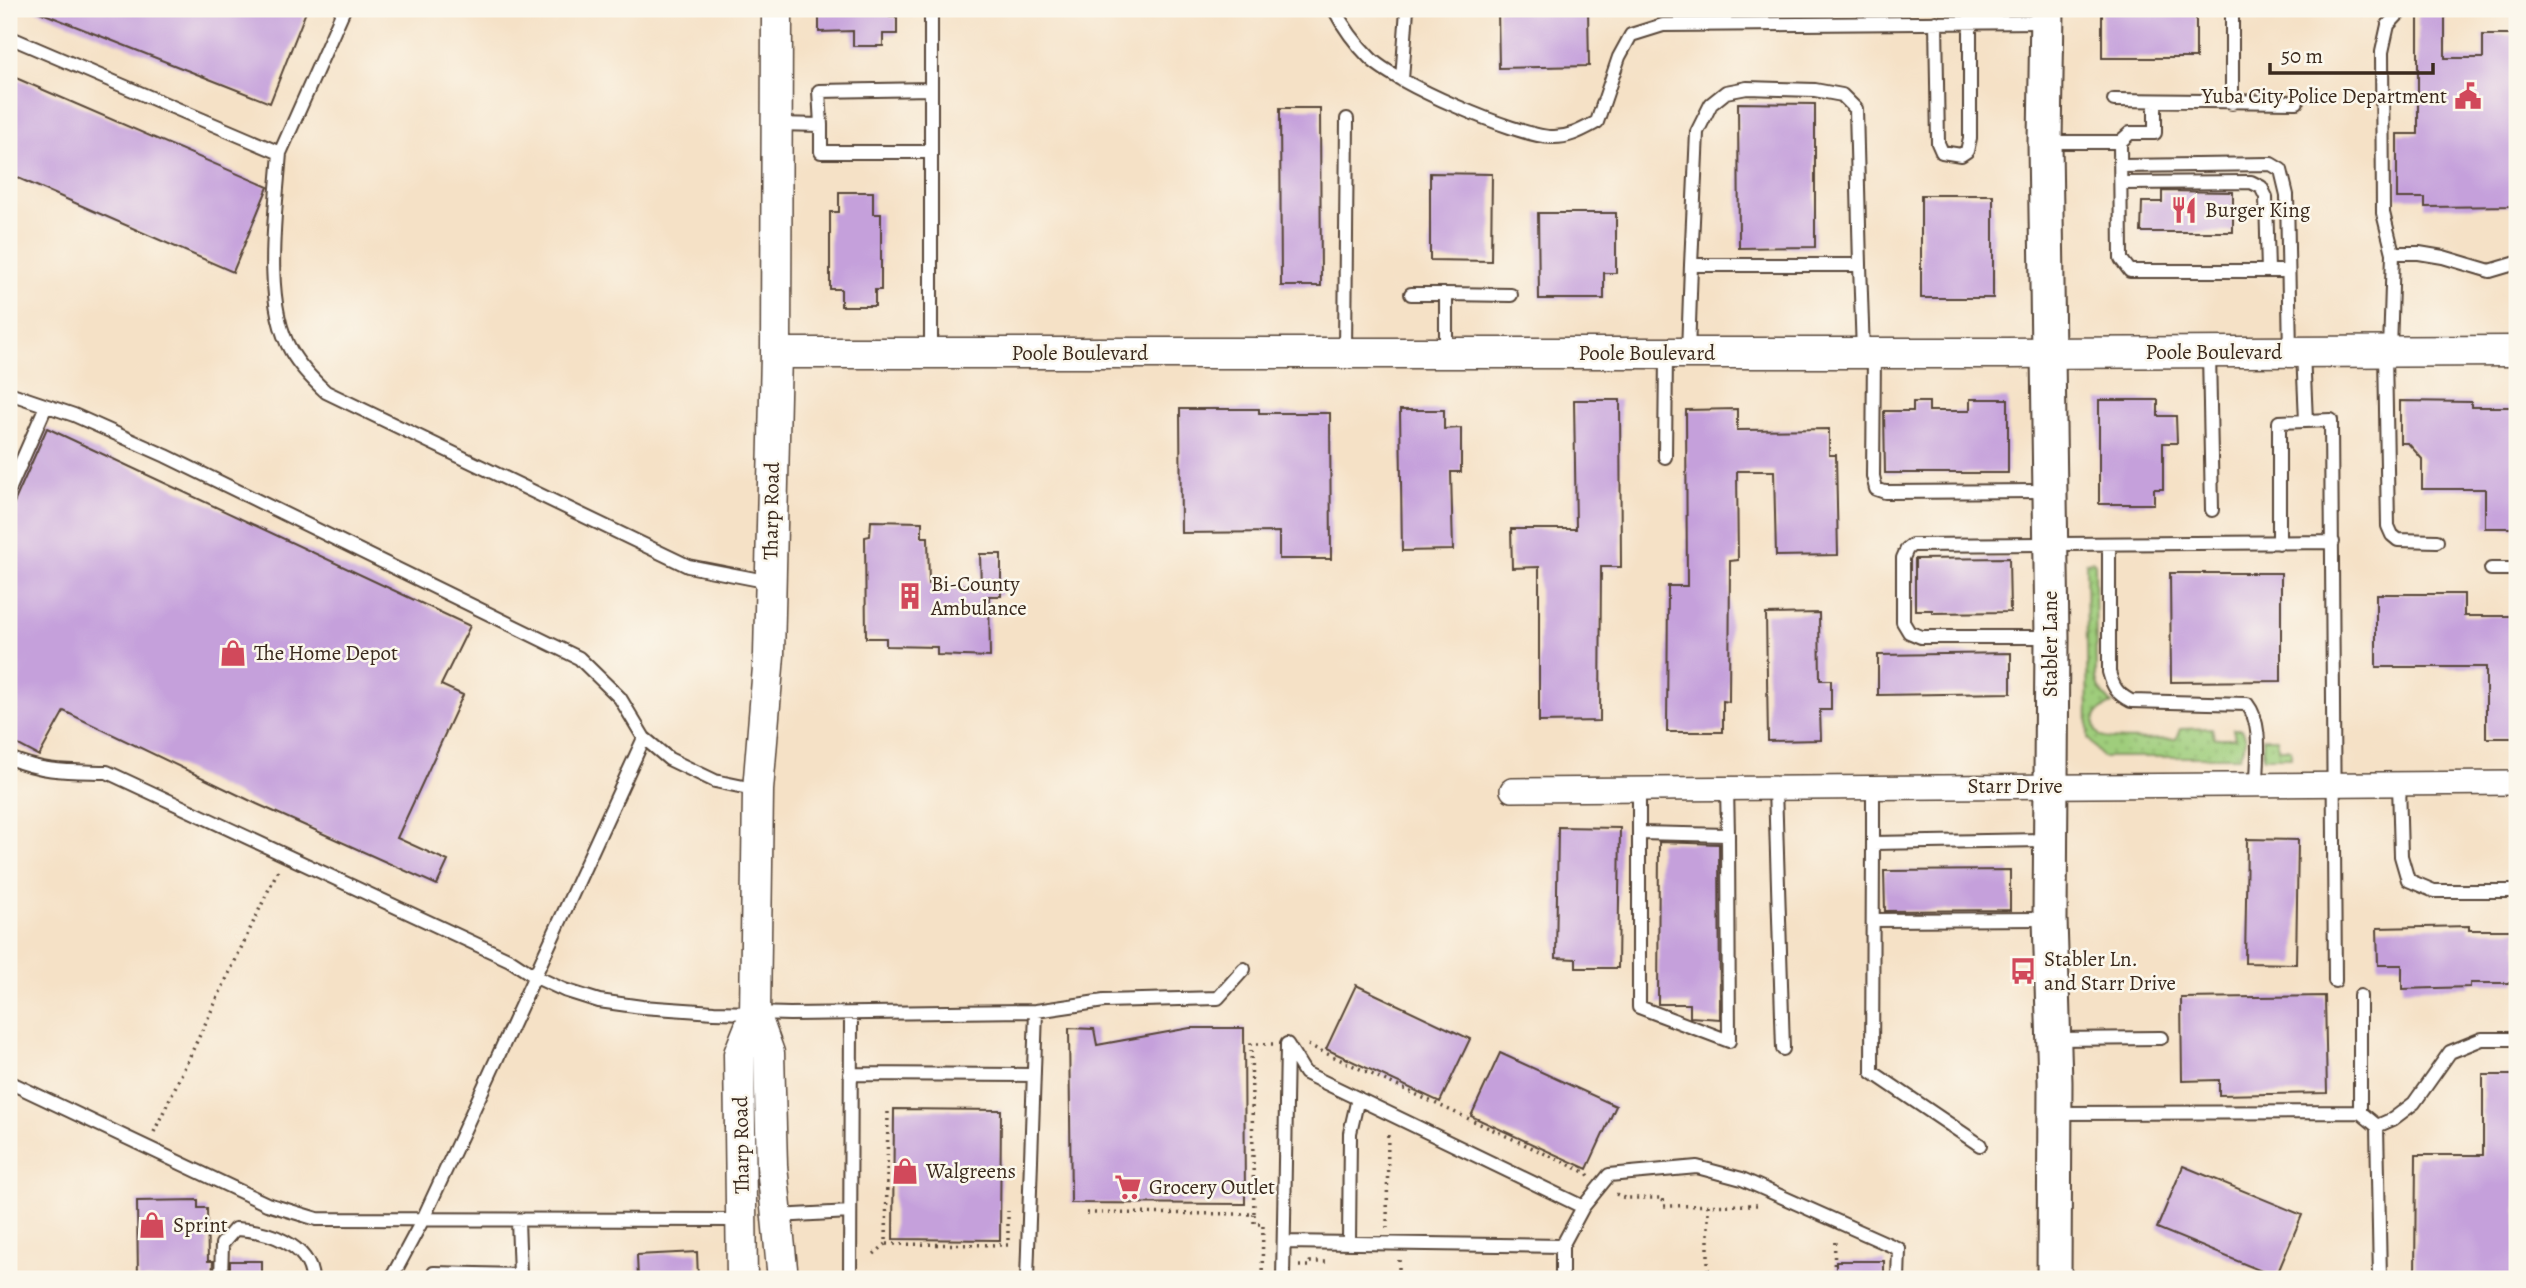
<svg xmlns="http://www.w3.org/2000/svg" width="2526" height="1288" font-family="Alegreya,serif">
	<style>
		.grass { fill: url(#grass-dots); stroke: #6d7c4c; stroke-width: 2 }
		.building { fill: #c5a0db }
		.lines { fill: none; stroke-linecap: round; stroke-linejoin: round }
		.service-casing { stroke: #574537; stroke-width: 16 }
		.minor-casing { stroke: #574537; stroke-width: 26 }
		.tertiary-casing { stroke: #574537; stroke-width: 33 }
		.secondary-casing { stroke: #574537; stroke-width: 37 }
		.path { stroke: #574537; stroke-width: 3.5; stroke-dasharray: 2 5; stroke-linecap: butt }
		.service { stroke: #fff; stroke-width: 12 }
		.minor { stroke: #fff; stroke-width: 23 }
		.tertiary { stroke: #fff; stroke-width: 30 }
		.secondary { stroke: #fff; stroke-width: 33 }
		.labels { text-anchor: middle; stroke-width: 5; stroke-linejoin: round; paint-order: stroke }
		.poi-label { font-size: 21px; fill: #3b2a1e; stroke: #fbf7ec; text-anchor: start }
		.street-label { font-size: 21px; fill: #3b2a1e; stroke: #fbf7ec }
	</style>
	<defs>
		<pattern id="grass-dots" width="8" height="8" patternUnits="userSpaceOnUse" patternTransform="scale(1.75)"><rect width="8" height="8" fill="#9fcd7b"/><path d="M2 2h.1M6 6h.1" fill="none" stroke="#8ab06a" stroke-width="1.8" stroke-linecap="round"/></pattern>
	</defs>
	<rect width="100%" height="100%" fill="#fbf7ec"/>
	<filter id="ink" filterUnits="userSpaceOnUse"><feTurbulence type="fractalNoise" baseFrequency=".0143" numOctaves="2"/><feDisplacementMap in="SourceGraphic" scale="14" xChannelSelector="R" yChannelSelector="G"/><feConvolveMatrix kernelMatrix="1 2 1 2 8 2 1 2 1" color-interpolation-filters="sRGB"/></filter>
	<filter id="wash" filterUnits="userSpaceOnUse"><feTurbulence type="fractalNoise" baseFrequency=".00686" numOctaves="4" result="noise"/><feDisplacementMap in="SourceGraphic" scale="28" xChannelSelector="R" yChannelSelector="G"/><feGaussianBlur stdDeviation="1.57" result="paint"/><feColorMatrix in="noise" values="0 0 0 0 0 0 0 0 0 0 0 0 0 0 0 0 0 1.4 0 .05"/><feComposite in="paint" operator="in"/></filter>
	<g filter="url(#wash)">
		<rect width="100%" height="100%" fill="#f5e1c6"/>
		<path class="grass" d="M2093 561 2095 564 2096 679 2099 689 2112 704C2104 708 2095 711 2094 723 2094 728 2097 734 2102 737 2111 742 2162 739 2176 739L2180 729 2212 728 2214 738H2235L2233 729H2242L2246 739 2239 757H2102L2088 738 2086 562Z
			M2263 738H2277L2278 749H2291V757H2263Z"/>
		<g id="blocks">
			<path class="building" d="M32 9H307L270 103Z
				M819 9H890V17H897V34H883V46H853V31L819 32Z
				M1498 9H1588L1589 66 1499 68Z
				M2102 9H2196V58H2102Z
				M2418 11H2445V58H2483V35H2517V206L2425 207V198H2397V134H2418Z
				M9 75 268 187 233 272 9 174Z
				M1738 103 1815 104V247L1739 248Z
				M1280 108H1320L1321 286H1281Z
				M1430 173 1492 174 1491 261 1430 260Z
				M2162 191 2233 192V232H2141L2142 202H2162Z
				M839 192H873V214H881V290H875V306H841V289H830V212H839Z
				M1921 195H1993V298H1921Z
				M1538 213H1616V273H1604V299H1539Z
				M1970 399H2008V473H1885L1884 411H1913V402H1929V411H1970Z
				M1574 400H1620L1621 567H1601L1600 721 1539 722V567L1512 568 1511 529H1576Z
				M2099 400H2158V416H2176L2177 443H2163V489H2154V504H2099Z
				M2400 401 2471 402V407H2517V528H2485V489H2422V459L2408 443H2400Z
				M1180 409H1259V413H1330L1331 559H1279V532L1181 533Z
				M1737 409V430L1829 429V455H1836L1838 555 1776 556 1774 471H1737L1738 560 1730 561 1729 702 1723 701V732H1667L1668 586H1687L1686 410Z
				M1400 410H1444V429L1461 428V472H1451L1453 550 1402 551Z
				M47 428 470 626 441 685 463 695 397 838 448 861 437 885 257 804 64 711 39 756 9 740V514Z
				M871 521 922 522V537H928L929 584 981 586 980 554H1001V596H989L990 657 937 655V647L886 646V638H866L865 537 870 536Z
				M2009 558 2010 612 1932 613V610H1915V559Z
				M2170 573H2281V681L2171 682Z
				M2376 594H2464V616H2517V738H2486V667H2376Z
				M1819 613 1820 680H1831V710H1820L1821 740 1768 741 1766 614Z
				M2011 653V693L1878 695V655Z
				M1558 827 1620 828 1618 968H1576V959L1556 958Z
				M2247 839 2298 840 2296 964 2245 963Z
				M1659 842 1719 844 1720 1019 1690 1017V1004H1658Z
				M2010 870V910L1885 911 1884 871Z
				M2469 926V930H2517V983H2470V987L2402 989V965H2378L2377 928Z
				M1356 985 1470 1039 1440 1102 1326 1049Z
				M2325 996 2327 1093 2219 1095V1080L2182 1081 2181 998Z
				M1069 1028 1094 1029 1097 1045 1190 1028H1244L1245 1204 1071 1203Z
				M1500 1053 1616 1106 1587 1169 1471 1116Z
				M2483 1075H2517V1279H2415L2416 1155H2483Z
				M894 1109 1001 1110 1000 1240 893 1239Z
				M2183 1166 2302 1215 2276 1277 2157 1228Z
				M198 1200V1208H207L208 1261H213L212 1279H138L137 1201Z
				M697 1252 698 1279H638L637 1255Z
				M230 1261H262V1279H230Z
				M1836 1261H1884V1279H1836Z"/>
		</g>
	</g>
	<g filter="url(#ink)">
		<use href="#blocks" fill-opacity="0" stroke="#574537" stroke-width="2"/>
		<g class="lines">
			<defs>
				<path id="service" d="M1334 9C1343 26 1355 43 1369 57 1392 82 1517 136 1551 137 1569 138 1582 130 1597 122L1619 57 1631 35 1663 25 2045 22
					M2232 9V103
					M1936 22 1938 143 1942 152 1961 155 1967 151 1970 138V9
					M9 37 280 153 344 9
					M1402 80 1407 9
					M2114 100 2297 102
					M2155 101V133H2130L2120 142 2121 259 2130 271H2288
					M777 124 821 125V152H931V353
					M821 125 819 91 931 89V9
					M2046 142H2120
					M931 152V89
					M280 153C276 208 262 301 291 351 300 367 312 379 326 392L688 566 770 582
					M2121 166 2271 164 2281 170 2287 195 2290 352
					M2121 183 2251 182 2261 187 2266 197 2268 271
					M2393 253 2383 213 2382 52 2388 25 2402 10 2409 9
					M1691 265 1697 132 1711 104 1726 92 1747 88 1815 90 1842 95 1856 109 1860 265
					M1411 294H1446
					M2390 351 2393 253H2419L2443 257 2490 271 2517 263
					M2209 352 2212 510
					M2303 352 2306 421
					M2385 352 2388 526 2392 535 2398 540 2437 541
					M1345 353 1347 119
					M1446 353V294L1511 295
					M1688 353 1691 265H1860L1863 353
					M1874 353 1873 476 1876 489 1885 492 2049 491
					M9 393 74 415 166 456 579 658 620 698 644 738 669 759 715 781 758 790
					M1665 457 1666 353
					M9 490 46 406
					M2279 543V422L2331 420 2335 981
					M2109 544V672C2113 687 2117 694 2131 701L2247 704C2263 724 2257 760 2257 785
					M2491 569H2517
					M2050 637H1921L1909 632 1903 622V558L1907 549 1912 545 2333 542
					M9 758C46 773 68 771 107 772L510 960 536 977 564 990 599 1001 642 1007 714 1012 790 1014 1036 1011 1104 1001 1218 998 1244 969
					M2399 784 2401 856 2408 880 2434 891H2517
					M1873 787V843L2048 840
					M1727 788 1728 835 1729 1041 1639 1007V833L1728 835
					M1775 788 1783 1049
					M1639 789V833
					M1873 843 1872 1072 1980 1145
					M1873 920 2050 919
					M2360 996V1112
					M2054 1039 2161 1038
					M1287 1044 1305 1073 1583 1207
					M850 1074 1034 1075
					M9 1082 267 1204 317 1219 741 1220
					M2056 1113 2360 1112 2377 1126 2380 1279
					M2377 1126 2393 1119 2414 1103 2450 1052 2482 1039H2517
					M777 1216 850 1212
					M1284 1242 1562 1246
					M1349 1242 1350 1133 1358 1098
					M221 1279 222 1244 235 1229C266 1230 310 1244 312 1279
					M391 1279 422 1221 454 1152 644 738
					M432 1279 434 1273 520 1275 518 1220
					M850 1279 851 1014
					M1027 1279 1036 1011
					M1283 1279 1287 1045
					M1562 1279V1246L1583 1207 1609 1175 1697 1167 1742 1179 1899 1249 1898 1279"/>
				<path id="minor" d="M1512 790 2517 783"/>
				<path id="tertiary" d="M777 9 776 353 769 655 758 790 755 1014 769 1053 772 1166 783 1279
					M776 353H2006L2517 351
					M742 1279 739 1054 755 1014"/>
				<path id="secondary" d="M2047 9 2045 142 2052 637 2050 919 2055 1082 2054 1279"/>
			</defs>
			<use href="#service" class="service-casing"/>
			<use href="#minor" class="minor-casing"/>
			<use href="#tertiary" class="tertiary-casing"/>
			<use href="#secondary" class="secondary-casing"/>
			<path class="path" d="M1308 1045 1587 1173 1589 1176
				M888 1112 886 1244 1008 1245V1211
				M154 1132 278 870
				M1616 1194 1625 1198H1663L1664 1206 1757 1205
				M1708 1205V1279
				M1087 1213 1254 1214 1251 1044H1273
				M1254 1214V1224H1263L1262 1279
				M1387 1228 1388 1130
				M874 1254 886 1244
				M1399 1260V1279
				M1299 1266H1309L1310 1262H1326
				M1834 1279 1835 1237"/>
			<use href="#service" class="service"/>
			<use href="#minor" class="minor"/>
			<use href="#tertiary" class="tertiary"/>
			<use href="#secondary" class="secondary"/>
		</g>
	</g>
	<defs>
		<symbol id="civic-bare" viewBox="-9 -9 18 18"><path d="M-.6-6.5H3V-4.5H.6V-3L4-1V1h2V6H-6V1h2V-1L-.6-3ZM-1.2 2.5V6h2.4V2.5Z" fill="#d1495b" stroke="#fbf7ec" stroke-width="2.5" paint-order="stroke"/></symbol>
		<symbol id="restaurant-bare" viewBox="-9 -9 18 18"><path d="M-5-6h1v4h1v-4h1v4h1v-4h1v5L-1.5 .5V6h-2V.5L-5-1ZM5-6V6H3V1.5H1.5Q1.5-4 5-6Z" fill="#d1495b" stroke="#fbf7ec" stroke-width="2.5" paint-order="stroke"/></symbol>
		<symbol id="building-bare" viewBox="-9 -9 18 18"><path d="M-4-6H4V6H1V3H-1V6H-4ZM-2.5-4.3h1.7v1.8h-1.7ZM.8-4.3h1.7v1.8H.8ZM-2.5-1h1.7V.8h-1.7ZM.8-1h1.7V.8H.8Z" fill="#d1495b" stroke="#fbf7ec" stroke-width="2.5" paint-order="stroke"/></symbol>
		<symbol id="shop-bare" viewBox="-9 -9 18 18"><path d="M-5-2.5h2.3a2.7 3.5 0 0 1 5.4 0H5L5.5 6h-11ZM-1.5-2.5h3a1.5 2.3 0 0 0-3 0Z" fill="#d1495b" stroke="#fbf7ec" stroke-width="2.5" paint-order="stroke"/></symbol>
		<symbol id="bus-bare" viewBox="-9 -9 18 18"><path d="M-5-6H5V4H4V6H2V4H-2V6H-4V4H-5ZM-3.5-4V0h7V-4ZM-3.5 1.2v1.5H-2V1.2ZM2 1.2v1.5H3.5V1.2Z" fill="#d1495b" stroke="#fbf7ec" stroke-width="2.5" paint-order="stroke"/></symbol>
		<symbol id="supermarket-bare" viewBox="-9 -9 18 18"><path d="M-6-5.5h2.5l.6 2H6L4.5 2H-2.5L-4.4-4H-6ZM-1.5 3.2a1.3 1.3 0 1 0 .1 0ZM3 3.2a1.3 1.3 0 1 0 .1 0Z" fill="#d1495b" stroke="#fbf7ec" stroke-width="2.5" paint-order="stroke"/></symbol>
	</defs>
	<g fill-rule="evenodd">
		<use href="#civic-bare" x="2449" y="77" width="38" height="38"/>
		<use href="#restaurant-bare" x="2165" y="191" width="38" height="38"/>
		<use href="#building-bare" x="891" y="577" width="38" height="38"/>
		<use href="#shop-bare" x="214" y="634" width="38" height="38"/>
		<use href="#bus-bare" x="2004" y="952" width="38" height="38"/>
		<use href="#shop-bare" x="886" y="1152" width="38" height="38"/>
		<use href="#supermarket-bare" x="1109" y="1168" width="38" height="38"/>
		<use href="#shop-bare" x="133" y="1206" width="38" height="38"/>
	</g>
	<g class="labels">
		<g class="poi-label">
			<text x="2447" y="103" text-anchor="end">Yuba City Police Department</text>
			<text x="2205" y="217">Burger King</text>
			<text x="931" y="591">Bi-County<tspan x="931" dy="24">Ambulance</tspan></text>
			<text x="254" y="660">The Home Depot</text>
			<text x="2044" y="966">Stabler Ln.<tspan x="2044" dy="24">and Starr Drive</tspan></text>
			<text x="926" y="1178">Walgreens</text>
			<text x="1149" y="1194">Grocery Outlet</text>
			<text x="173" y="1232">Sprint</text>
		</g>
		<g class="street-label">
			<text x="2214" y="359">Poole Boulevard</text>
			<text x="1080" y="360">Poole Boulevard</text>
			<text x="1647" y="360">Poole Boulevard</text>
			<text transform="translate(771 511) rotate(-89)" y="7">Tharp Road</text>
			<text transform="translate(2050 644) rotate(-90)" y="7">Stabler Lane</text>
			<text x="2015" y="793">Starr Drive</text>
			<text transform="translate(741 1145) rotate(-91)" y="7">Tharp Road</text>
		</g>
	</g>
	<rect width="2526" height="1288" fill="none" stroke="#fbf7ec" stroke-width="35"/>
	<path d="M2270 63v10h163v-10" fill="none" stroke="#3b2a1e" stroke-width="3.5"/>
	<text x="2281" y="63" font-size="21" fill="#3b2a1e" stroke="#fbf7ec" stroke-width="5" paint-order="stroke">50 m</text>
</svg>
